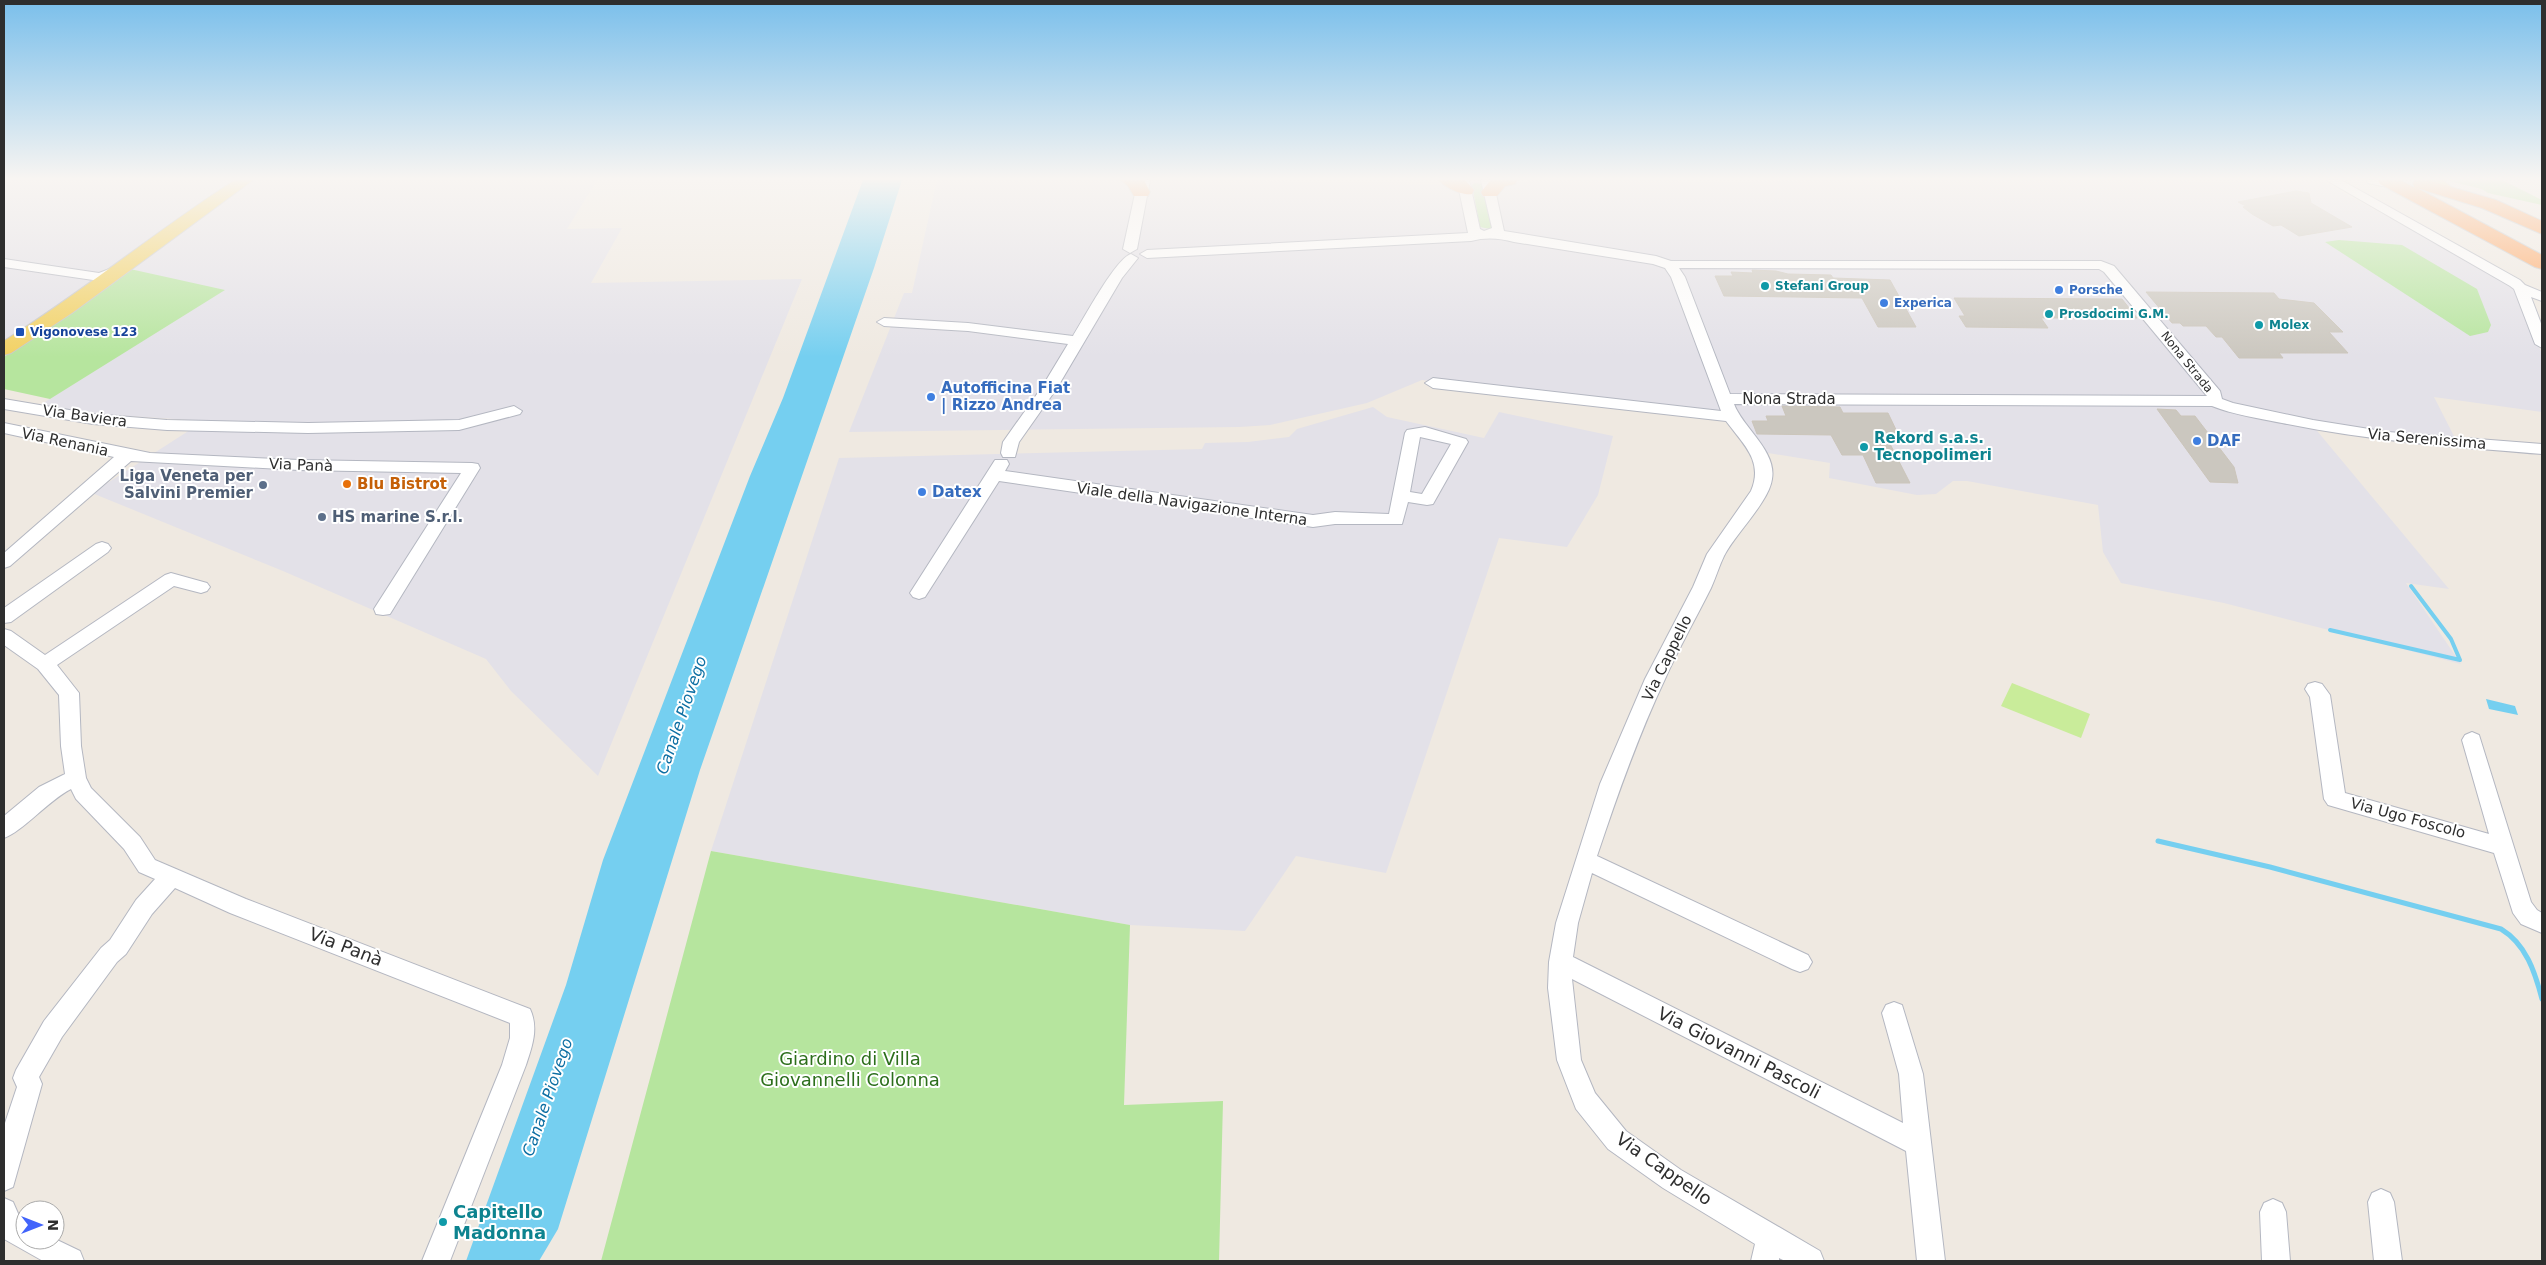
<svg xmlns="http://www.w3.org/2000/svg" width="2546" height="1265" font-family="'DejaVu Sans',sans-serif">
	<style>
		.industrial { fill: #e3e1e8 }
		.green { fill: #b6e59e }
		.pitch { fill: #c9ec9a }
		.water { fill: #75cff0 }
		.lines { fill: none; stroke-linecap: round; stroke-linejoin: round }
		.stream-far1 { stroke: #75cff0; stroke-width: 4 }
		.stream { stroke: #75cff0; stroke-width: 5 }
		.building { fill: #cbc7bf; stroke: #cbc5ba }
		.minor-casing { stroke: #b4b7c1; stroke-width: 2 }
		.major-casing { stroke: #c9c9c9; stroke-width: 2 }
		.highway-casing { stroke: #c9c9c9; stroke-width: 2 }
		.minor { fill: #fff; fill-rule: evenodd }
		.major { fill: #f2d163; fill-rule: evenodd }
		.highway { fill: #ffa35c; fill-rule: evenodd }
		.culture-dot { fill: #0f9aa8; stroke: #fff; stroke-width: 2 }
		.shop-dot { fill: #3f7fe0; stroke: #fff; stroke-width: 2 }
		.transit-dot { fill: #1a4fb4; stroke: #fff; stroke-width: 2 }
		.food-dot { fill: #e8710a; stroke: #fff; stroke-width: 2 }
		.service-dot { fill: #5c6f8a; stroke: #fff; stroke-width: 2 }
		.labels { text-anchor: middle; stroke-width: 4; stroke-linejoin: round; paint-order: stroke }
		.far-culture-label { font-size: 12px; font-weight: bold; fill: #0d838f; stroke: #fff; text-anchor: start }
		.far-shop-label { font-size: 12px; font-weight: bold; fill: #366cbe; stroke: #fff; text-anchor: start }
		.far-transit-label { font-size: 12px; font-weight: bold; fill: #164399; stroke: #fff; text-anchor: start }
		.far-street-label { font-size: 12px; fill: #2e2e2e; stroke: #fff }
		.shop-label { font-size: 15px; font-weight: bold; fill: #366cbe; stroke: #fff; text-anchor: start }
		.street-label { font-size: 15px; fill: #2e2e2e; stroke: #fff }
		.culture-label { font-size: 15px; font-weight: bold; fill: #0d838f; stroke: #fff; text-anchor: start }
		.service-label { font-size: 15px; font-weight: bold; fill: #4e5e75; stroke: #fff; text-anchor: end }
		.food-label { font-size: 15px; font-weight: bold; fill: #c56008; stroke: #fff; text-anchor: start }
		.water-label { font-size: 16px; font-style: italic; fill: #0d6fa3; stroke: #fff }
		.near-street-label { font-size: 18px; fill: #2e2e2e; stroke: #fff }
		.near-park-label { font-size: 18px; fill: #2c6e1b; stroke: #fff }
		.near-culture-label { font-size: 18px; font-weight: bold; fill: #0d838f; stroke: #fff; text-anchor: start }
	</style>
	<rect width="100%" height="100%" fill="#efe9e1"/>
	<path class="industrial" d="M4 180H597L567 229 622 228 591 283 802 279 598 776 511 691 486 659 283 571 92 493 204 421 100 414 40 405 224 290 4 342Z
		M937 180H1259L1322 183 1446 184 1569 180H1677L1681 183 1808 180H2179L2193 182 2320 180 2508 282 2513 287 2542 354V412L2434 397 2457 442 2313 426 2449 589 2406 583 2461 664 2224 603 2121 583 2103 552 2098 505 1967 481H1953L1936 494 1917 495 1829 478 1830 463 1756 451 1732 420 1422 380 1367 403 1270 425 1239 427 849 432 904 293H912Z
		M1373 407 1387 417 1484 438 1499 412 1613 436 1598 495 1567 547 1499 538 1386 873 1296 856 1245 931 1130 925 711 851 839 458 1202 449 1205 443 1248 442 1289 437 1297 429Z"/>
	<path class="green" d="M2445 180H2502L2542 200V205L2488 193 2482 189Z
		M1474 183 1483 184 1493 227 1490 229 1480 227 1472 185Z
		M2339 240 2402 245 2477 289 2491 325 2488 332 2470 336 2325 242Z
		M130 269 225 290 50 399 4 389V357Z
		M711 851 1130 925 1124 1105 1223 1101 1219 1261H601Z"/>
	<path class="pitch" d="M2012 683 2090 714 2081 738 2001 706Z"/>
	<path class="water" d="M863 180H902L874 268 700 770 558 1229 539 1261H466L566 985 603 860 750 476 783 398Z
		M2486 699 2515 706 2518 715 2489 709Z"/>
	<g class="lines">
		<path class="stream-far1" d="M2330 630 2460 660 2451 639 2411 586"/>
		<path class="stream" d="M2158 841 2270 867 2501 929C2526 944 2535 972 2542 999"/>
	</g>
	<path class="building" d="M2296 191 2309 193 2311 203 2352 227 2299 236 2281 225 2273 226 2252 214 2243 207 2246 206 2238 202Z
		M1752 270 1776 271 1788 274 1831 275 1833 278 1890 280 1916 327H1878L1862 298 1724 296 1715 276H1733L1731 272 1753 273Z
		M2146 292 2274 293 2279 299 2314 303 2343 332H2329L2348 353H2279L2283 358H2239L2222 337H2216L2206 326H2183L2180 323H2172Z
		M1954 298 2122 299 2137 318H2041L2048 328 1966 327 1959 316H1965Z
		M1782 406 1840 407 1843 413H1888L1899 436H1886L1910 483H1876L1863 455H1842L1831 435 1757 434 1752 421H1768L1766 416H1786Z
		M2157 409 2176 410 2181 416H2195L2234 467 2238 483 2210 482Z"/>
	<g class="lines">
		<defs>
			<path id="minor" d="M1138 180H1150L1137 249 1130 253 1123 249Z
				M1457 180H1469L1480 229 1484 231 1492 228 1481 180H1493L1504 231 1656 256 1671 261H2101L2114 266 2220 391 2222 399 2233 403 2313 420 2388 432 2542 444V454C2454 447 2368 441 2282 423 2258 418 2234 415 2212 406L1734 404C1743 428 1777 451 1772 479 1769 502 1735 534 1724 556 1719 566 1716 577 1711 588 1696 618 1679 648 1665 679 1638 736 1617 796 1597 856L1808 955 1812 962 1808 969 1800 972 1792 969 1592 873 1578 923 1573 957 1903 1123 1899 1074 1882 1013 1886 1005 1894 1002 1902 1005 1923 1074 1945 1261H1917L1906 1151 1572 979 1581 1060 1595 1093 1626 1131 1681 1170 1820 1251 1824 1261H1785L1779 1258V1261H1751L1755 1244 1663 1188 1608 1149 1576 1109 1557 1060 1548 988 1549 962 1556 923 1600 784 1645 679 1693 587 1707 554 1751 491C1764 461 1743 444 1726 421L1433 388 1425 383 1433 378 1721 411 1671 277 1665 268 1653 264 1514 242C1499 238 1486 237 1471 241L1147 258 1140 254 1147 250 1468 233ZM1679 268 2099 269 2104 272 2207 396 1730 394 1685 277Z
				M2326 180H2341L2520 280 2525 285 2542 292V301L2531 297 2542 326V348L2535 344 2514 289 2510 286Z
				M2366 180H2387L2388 182 2382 186 2368 183Z
				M1131 254 1138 258 1122 278 1057 388 1019 442 1015 457H1003L1001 453 1003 442 1042 387 1068 344 968 331 884 326 877 322 884 318 968 323 1073 336C1083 320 1116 258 1131 254Z
				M4 259 99 273 120 265 127 269 125 272 100 281 4 267Z
				M4 399 93 414 167 420 308 423 459 420 514 406 522 411 520 414 459 430 308 433 167 430 93 424 4 409Z
				M4 423 150 453 299 460 472 463 478 464 480 468 390 614 383 615 376 614 374 609 461 473 299 470 131 461 10 566 4 568V553L114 457 4 433Z
				M1425 427 1466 439 1468 442 1433 504 1427 505 1408 502 1402 524H1335L1313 527 999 481 925 597 919 599 913 597 910 593 995 460H1007L1009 464 1005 471 1313 515 1335 512 1389 514 1405 433 1407 430ZM1420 437 1451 444 1422 494 1410 492Z
				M102 542 108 544 111 548 108 552 11 622 4 623V608L96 544Z
				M171 573 207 583 210 587 207 591 201 593 174 586 57 665 79 693 81 746 86 778 91 788 140 837 155 860 246 899 530 1009C539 1028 532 1047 526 1065L450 1261H422L502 1065 510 1038V1023L230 913 175 888 152 914 126 954 117 962 62 1037 39 1077 42 1084 13 1187 4 1191V1126L17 1087 13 1078 16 1070 44 1021 101 948 110 940 136 900 155 879 139 872 124 849 76 799 71 789C49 800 22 832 4 838V816L39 787 65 774 61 746 59 695 38 669 4 645V629L11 631 45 655 165 575Z
				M2315 682 2322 684 2330 695 2345 793 2489 834 2462 740 2465 735 2472 732 2479 735 2531 902 2537 910 2542 913V933L2521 924 2513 913 2494 853 2328 805 2324 799 2310 697 2305 689 2308 684Z
				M2381 1189 2390 1193 2394 1202 2402 1261H2374L2368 1202 2372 1193Z
				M4 1198 13 1202 20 1218 25 1222V1240L55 1239 80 1251 84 1261H43L4 1239Z
				M2273 1199 2282 1203 2286 1212 2290 1261H2262L2260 1212 2264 1203Z"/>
			<path id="major" d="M235 180H253L72 313 11 353 4 355V341C84 291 156 231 235 180Z
				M2425 180H2443L2458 193 2450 198 2444 196Z"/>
			<path id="highway" d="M1121 180H1144L1150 192 1148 196H1134L1128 186Z
				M1439 180H1465L1474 190 1472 194C1463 196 1444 187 1439 180Z
				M1491 180H1517L1515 184 1505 186 1497 196H1483L1481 192Z
				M2378 180H2400L2415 188 2413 184 2415 180H2427L2496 200 2542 221V234L2482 208 2417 188 2542 255V269L2535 267 2380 184Z"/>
		</defs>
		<use href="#minor" class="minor-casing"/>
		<use href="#major" class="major-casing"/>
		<use href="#highway" class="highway-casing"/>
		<use href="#minor" class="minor"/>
		<use href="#major" class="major"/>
		<use href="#highway" class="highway"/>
	</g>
	<linearGradient id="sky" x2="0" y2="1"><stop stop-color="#7abfeb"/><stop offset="0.5" stop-color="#f8f5f2"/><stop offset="1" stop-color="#f8f5f2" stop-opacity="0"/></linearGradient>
	<rect width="2546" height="357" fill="url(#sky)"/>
	<g class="culture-dot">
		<circle cx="1765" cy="286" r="5"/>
		<circle cx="2049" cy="314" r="5"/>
		<circle cx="2259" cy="325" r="5"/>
		<circle cx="1864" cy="447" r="5"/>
		<circle cx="443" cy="1222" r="5"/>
	</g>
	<g class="shop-dot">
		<circle cx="2059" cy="290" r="5"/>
		<circle cx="1884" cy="303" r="5"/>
		<circle cx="931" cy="397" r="5"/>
		<circle cx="2197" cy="441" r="5"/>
		<circle cx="922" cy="492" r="5"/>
	</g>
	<rect class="transit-dot" x="15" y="327" width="10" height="10" rx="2.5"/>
	<circle class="food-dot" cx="347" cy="484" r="5"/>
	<g class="service-dot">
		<circle cx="263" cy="485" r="5"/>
		<circle cx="322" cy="517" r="5"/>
	</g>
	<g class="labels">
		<g class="far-culture-label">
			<text x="1775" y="290">Stefani Group</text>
			<text x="2059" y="318">Prosdocimi G.M.</text>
			<text x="2269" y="329">Molex</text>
		</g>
		<g class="far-shop-label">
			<text x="2069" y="294">Porsche</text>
			<text x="1894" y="307">Experica</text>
		</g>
		<g class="far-transit-label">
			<text x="30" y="336">Vigonovese 123</text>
		</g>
		<g class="far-street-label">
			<text transform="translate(2187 362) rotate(51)" y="4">Nona Strada</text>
		</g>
		<g class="shop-label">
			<text x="941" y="393">Autofficina Fiat<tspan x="941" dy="17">| Rizzo Andrea</tspan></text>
			<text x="2207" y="446">DAF</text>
			<text x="932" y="497">Datex</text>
		</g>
		<g class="street-label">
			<text x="1789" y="404">Nona Strada</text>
			<text transform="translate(85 416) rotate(8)" y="5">Via Baviera</text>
			<text transform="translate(2427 439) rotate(5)" y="5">Via Serenissima</text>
			<text transform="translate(65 442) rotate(12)" y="5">Via Renania</text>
			<text transform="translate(301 465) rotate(2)" y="5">Via Panà</text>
			<text transform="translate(1192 504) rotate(8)" y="5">Viale della Navigazione Interna</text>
			<text transform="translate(1667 658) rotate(-64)" y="5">Via Cappello</text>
			<text transform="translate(2408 818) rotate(15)" y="5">Via Ugo Foscolo</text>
		</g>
		<g class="culture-label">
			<text x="1874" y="443">Rekord s.a.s.<tspan x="1874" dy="17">Tecnopolimeri</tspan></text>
		</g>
		<g class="service-label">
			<text x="253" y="481">Liga Veneta per<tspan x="253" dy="17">Salvini Premier</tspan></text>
			<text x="332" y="522" text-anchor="start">HS marine S.r.l.</text>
		</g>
		<g class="food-label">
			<text x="357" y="489">Blu Bistrot</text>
		</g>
		<g class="water-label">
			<text transform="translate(681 715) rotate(-71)" y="6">Canale Piovego</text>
			<text transform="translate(547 1097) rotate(-71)" y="6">Canale Piovego</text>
		</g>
		<g class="near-street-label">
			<text transform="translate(346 947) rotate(21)" y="6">Via Panà</text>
			<text transform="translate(1739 1053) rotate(27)" y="6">Via Giovanni Pascoli</text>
			<text transform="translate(1664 1169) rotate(35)" y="6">Via Cappello</text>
		</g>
		<g class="near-park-label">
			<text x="850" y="1065">Giardino di Villa<tspan x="850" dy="21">Giovannelli Colonna</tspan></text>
		</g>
		<g class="near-culture-label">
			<text x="453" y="1218">Capitello<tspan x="453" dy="21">Madonna</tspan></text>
		</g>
	</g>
	<rect width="2546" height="1265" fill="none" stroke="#2e2e2e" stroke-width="10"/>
	<g transform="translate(40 1225) rotate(90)"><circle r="24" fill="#ffffff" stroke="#ababab"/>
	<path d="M0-4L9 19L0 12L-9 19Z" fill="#4264fb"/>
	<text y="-8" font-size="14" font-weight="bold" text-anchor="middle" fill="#2e2e2e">N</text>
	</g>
</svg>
